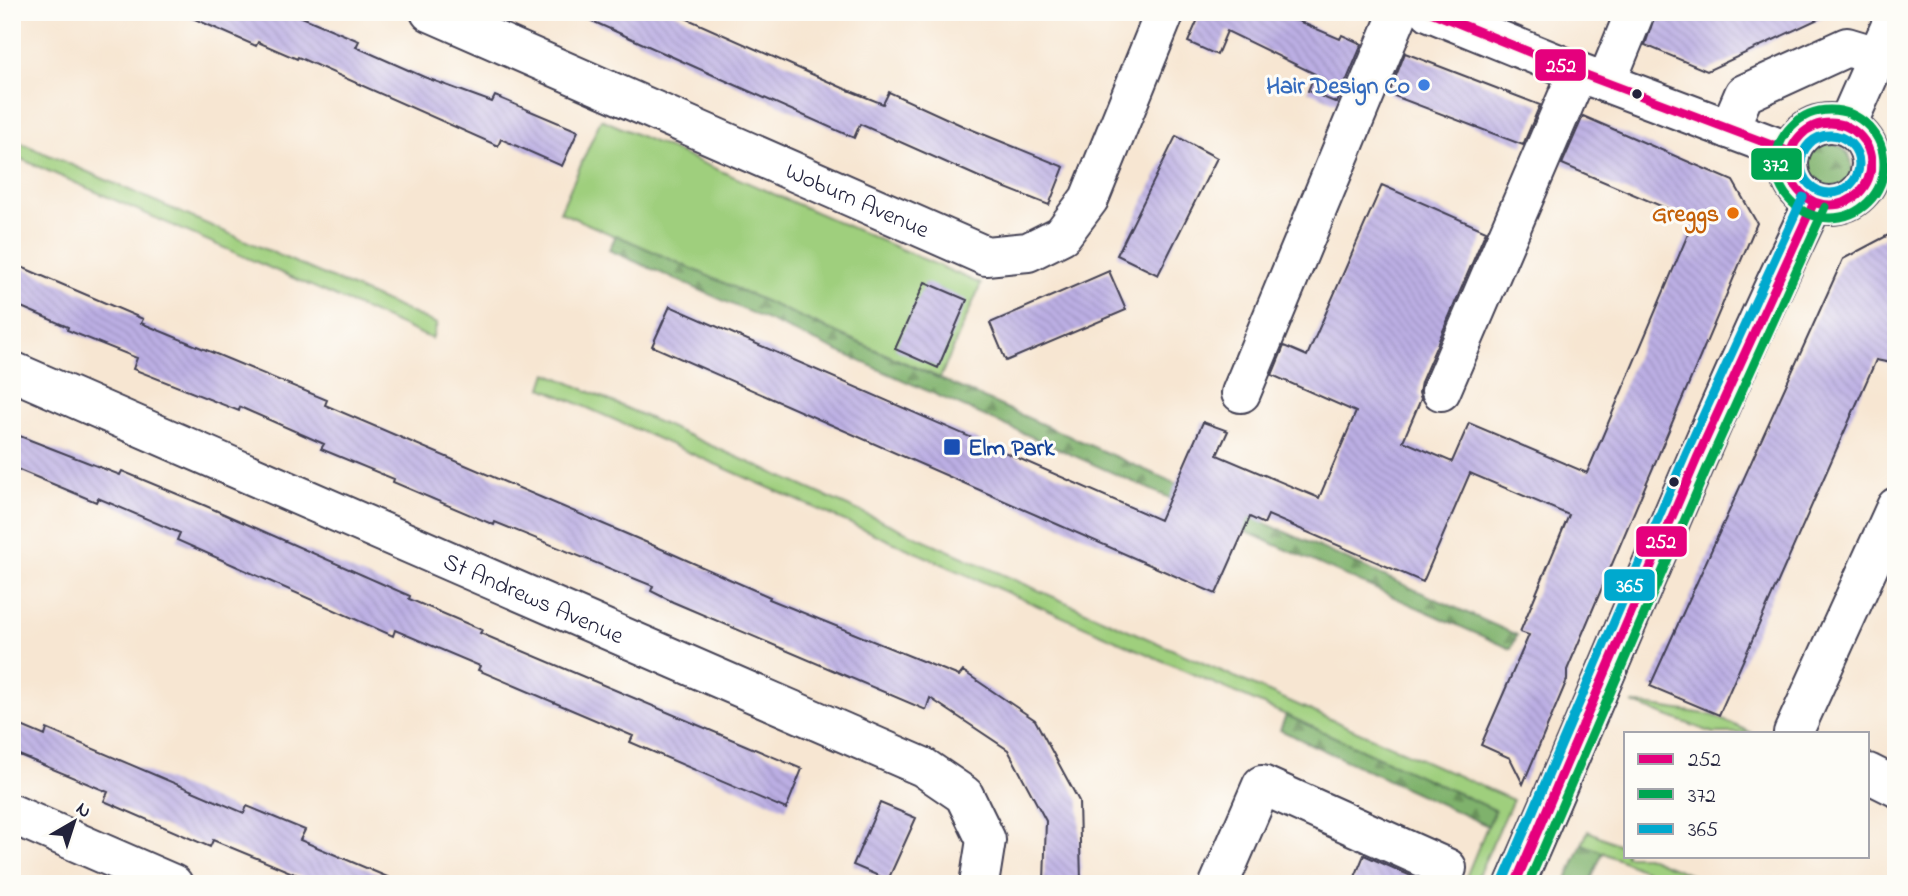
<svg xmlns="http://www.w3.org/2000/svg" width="1908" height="896" font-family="'Indie Flower',sans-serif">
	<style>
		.green { fill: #9fcf7d; stroke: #60785c; stroke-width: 2 }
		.forest { fill: url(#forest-firs); stroke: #506a54; stroke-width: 2 }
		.building { fill: url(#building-back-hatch) }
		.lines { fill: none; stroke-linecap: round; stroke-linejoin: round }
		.minor-casing { stroke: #423f52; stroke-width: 42 }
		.minor { stroke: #fff; stroke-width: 38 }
		.bus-1-casing { stroke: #fdfcf7; stroke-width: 14 }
		.bus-2-casing { stroke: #fdfcf7; stroke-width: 14 }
		.bus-3-casing { stroke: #fdfcf7; stroke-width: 14 }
		.bus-1 { stroke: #e5007d; stroke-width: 9 }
		.bus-2 { stroke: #00a651; stroke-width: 9 }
		.bus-3 { stroke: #00a9ce; stroke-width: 9 }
		.shop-dot { fill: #3f7fe0; stroke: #fdfcf7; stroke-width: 2.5 }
		.bus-dot { fill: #22223b; stroke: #fdfcf7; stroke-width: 2.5 }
		.food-dot { fill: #e8710a; stroke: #fdfcf7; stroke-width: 2.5 }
		.transit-dot { fill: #1a4fb4; stroke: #fdfcf7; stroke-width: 2.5 }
		.labels { text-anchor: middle; stroke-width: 6; stroke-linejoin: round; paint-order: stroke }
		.shop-label { font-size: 24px; font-weight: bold; fill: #366cbe; stroke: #fdfcf7; text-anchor: end }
		.street-label { font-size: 24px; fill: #22223b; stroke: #fdfcf7 }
		.food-label { font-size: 24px; font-weight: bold; fill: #c56008; stroke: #fdfcf7; text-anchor: end }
		.transit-label { font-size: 24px; font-weight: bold; fill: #164399; stroke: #fdfcf7; text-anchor: start }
		.line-badge { stroke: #fdfcf7; stroke-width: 2.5 }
		.badge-label { font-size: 19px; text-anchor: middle; font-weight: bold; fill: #fff }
	</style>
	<defs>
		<pattern id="forest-firs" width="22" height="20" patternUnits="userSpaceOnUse" patternTransform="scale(1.75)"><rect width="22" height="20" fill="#7fb26c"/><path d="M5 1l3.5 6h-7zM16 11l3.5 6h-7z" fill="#68905a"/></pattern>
		<pattern id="building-back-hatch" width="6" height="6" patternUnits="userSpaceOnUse" patternTransform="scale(1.75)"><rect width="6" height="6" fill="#bbaee3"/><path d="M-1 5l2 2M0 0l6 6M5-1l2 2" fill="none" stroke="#a095c4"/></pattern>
	</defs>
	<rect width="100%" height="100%" fill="#fdfcf7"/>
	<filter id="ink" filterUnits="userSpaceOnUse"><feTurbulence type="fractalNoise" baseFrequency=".0143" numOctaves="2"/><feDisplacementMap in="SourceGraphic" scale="14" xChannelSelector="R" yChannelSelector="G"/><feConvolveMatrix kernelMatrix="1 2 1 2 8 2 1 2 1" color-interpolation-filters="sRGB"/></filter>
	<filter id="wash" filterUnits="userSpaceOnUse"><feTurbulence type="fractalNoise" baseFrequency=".00686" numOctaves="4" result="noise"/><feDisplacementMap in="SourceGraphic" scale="28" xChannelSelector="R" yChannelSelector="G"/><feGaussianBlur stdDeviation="1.57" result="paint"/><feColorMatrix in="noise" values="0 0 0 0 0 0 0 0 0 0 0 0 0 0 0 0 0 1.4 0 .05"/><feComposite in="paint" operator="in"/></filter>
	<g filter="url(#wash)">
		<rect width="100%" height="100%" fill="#f7e6d2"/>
		<path class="green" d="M601 119 981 284 940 378 560 212Z
			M12 139 437 324 432 339 12 155Z
			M547 373 1513 800 1474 884H1463L1494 810 1286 715 542 388Z
			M1632 703 1712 715 1752 733H1713Z
			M1588 831 1626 848V856H1646L1712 884H1677L1582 844Z"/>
		<path class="forest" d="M1806 167a23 23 0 1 1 46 0a23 23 0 1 1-46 0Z
			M616 235 1517 635 1511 649 609 250Z
			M1286 715 1495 810 1488 826 1280 730Z
			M1582 844 1603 852 1589 884H1565Z"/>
		<g id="blocks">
			<path class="building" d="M179 12H290L359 41 356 47 424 77 492 102 495 96 578 131 562 166 501 139 498 146 298 57 297 59 258 42 256 46Z
				M572 12H672L843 88 883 104 889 92 963 126 1064 167 1049 205 988 181 860 124 854 138Z
				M1189 12H1277L1340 39 1342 35 1362 44 1337 103 1308 91 1315 74 1227 31 1217 55 1188 42 1199 17Z
				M1656 12H1833L1707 71 1645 45Z
				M1405 53 1540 105 1523 145 1389 94Z
				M1583 116 1733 181 1757 223 1567 670V680L1523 784 1510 758 1481 745 1529 635 1520 632 1569 515 1470 473 1423 582 1268 515 1264 524 1250 517 1216 594 652 346 670 306 1160 520 1203 422 1228 431 1217 455 1319 498 1356 412 1272 375 1284 346 1307 356 1382 185 1486 231 1421 382 1419 393 1421 399 1403 441 1452 462 1469 423 1587 473 1694 220 1562 164Z
				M1176 136 1217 158 1158 275 1117 255Z
				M1896 231V364L1876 360 1719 715 1650 686 1843 259Z
				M12 263 143 319 141 323 327 400 325 405 657 547 770 597 769 599 959 676 963 671 1035 720 1079 801 1081 882H1044L1046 821 1008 750 930 698 926 710 673 602 651 591 653 586 495 522 494 525 393 482 394 479 321 449 324 444 240 407 239 411 133 369 137 358 67 330 68 327 12 303Z
				M1109 271 1126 310 1006 361 990 323Z
				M925 282 967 300 938 368 895 349Z
				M12 433 120 475 122 471 206 506 410 596 409 599 482 630 480 633 802 769 786 809 630 742 633 736 478 670 480 666 395 630 393 636 177 540 180 533 98 498 96 502 12 467Z
				M12 722 45 736 47 729 244 813 247 806 305 830 300 840 404 884H319L213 840 210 847 104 801 108 792 12 752Z
				M880 803 916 818 888 880 853 865Z
				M1364 855 1429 884H1352Z"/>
		</g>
	</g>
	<g filter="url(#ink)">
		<use href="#blocks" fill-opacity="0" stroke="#423f52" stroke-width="2"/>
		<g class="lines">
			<defs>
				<g id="minor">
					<path id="s1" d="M430 12 986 256 1028 252 1062 235 1089 199 1165 12"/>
					<path d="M1430 12 1578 72 1790 152"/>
					<path d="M1606 83 1635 12"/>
					<circle cx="1830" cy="164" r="41"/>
					<path d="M1847 125 1896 14"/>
					<path d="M1729 129 1744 94 1847 47 1877 56"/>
					<path id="s2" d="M12 371 923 767 964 795 986 840 979 884"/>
					<path d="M1441 391 1578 72"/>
					<path d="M1241 393 1399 12"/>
					<path d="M1793 733 1896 507"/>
					<path d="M1868 773 1896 787"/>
					<path d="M12 814 173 884"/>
					<path d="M1219 884 1262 785 1447 868"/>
					<path d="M1515 884C1615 657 1706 425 1814 202"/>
				</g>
			</defs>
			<use href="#minor" class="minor-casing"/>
			<use href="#minor" class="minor"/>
			<defs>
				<path id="bus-1" d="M1431 12 1578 72 1790 152
					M1789 164a41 41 0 1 1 82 0a41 41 0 1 1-82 0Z
					M1515 884 1698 456 1814 202"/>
				<path id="bus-2" d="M1776 164a54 54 0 1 1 108 0a54 54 0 1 1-108 0Z
					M1528 884 1710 461 1825 207"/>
				<path id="bus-3" d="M1801 164a29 29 0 1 1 58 0a29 29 0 1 1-58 0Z
					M1504 879 1687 451 1803 197"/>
			</defs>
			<use href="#bus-1" class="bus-1-casing"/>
			<use href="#bus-2" class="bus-2-casing"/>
			<use href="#bus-3" class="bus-3-casing"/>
			<use href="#bus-1" class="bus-1"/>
			<use href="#bus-2" class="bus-2"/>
			<use href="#bus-3" class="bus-3"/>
		</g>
	</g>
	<circle class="shop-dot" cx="1424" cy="85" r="7"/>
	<g class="bus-dot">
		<circle cx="1637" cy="94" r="6"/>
		<circle cx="1674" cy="482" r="6"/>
	</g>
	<circle class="food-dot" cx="1733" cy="213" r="7"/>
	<rect class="transit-dot" x="943" y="438" width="18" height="18" rx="3.5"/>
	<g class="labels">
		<g class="shop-label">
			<text x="1410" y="93">Hair Design Co</text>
		</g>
		<g class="street-label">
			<text dy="8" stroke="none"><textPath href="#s1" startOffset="467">Woburn Avenue</textPath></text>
			<text dy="8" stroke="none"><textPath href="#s2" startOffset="569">St Andrews Avenue</textPath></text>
		</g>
		<g class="food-label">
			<text x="1719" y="221">Greggs</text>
		</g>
		<g class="transit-label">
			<text x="968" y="455">Elm Park</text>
		</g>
	</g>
	<g class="line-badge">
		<rect x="1534" y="48" width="53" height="34" rx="7" fill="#e5007d"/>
		<rect x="1750" y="147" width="53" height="34" rx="7" fill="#00a651"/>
		<rect x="1635" y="525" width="53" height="33" rx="7" fill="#e5007d"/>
		<rect x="1603" y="568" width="53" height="34" rx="7" fill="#00a9ce"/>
	</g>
	<g class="badge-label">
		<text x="1561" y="72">252</text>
		<text x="1776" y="171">372</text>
		<text x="1661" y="548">252</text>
		<text x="1630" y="592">365</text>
	</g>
	<rect width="1908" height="896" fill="none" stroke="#fdfcf7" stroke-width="42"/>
	<rect x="1624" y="732" width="245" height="126" fill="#fdfcf7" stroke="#a5a5ac" stroke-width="2"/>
	<rect x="1638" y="754" width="35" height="10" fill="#e5007d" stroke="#a5a5ac" stroke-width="2"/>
	<text x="1688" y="766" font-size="21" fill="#22223b">252</text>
	<rect x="1638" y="789" width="35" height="10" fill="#00a651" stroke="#a5a5ac" stroke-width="2"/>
	<text x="1688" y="802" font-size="21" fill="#22223b">372</text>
	<rect x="1638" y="824" width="35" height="10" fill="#00a9ce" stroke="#a5a5ac" stroke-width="2"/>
	<text x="1688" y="836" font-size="21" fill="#22223b">365</text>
	<g transform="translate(74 822) rotate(39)" stroke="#fdfcf7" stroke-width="5" paint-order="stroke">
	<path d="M0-5L12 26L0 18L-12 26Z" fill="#22223b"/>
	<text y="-10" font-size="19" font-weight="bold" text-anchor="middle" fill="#22223b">N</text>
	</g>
</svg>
